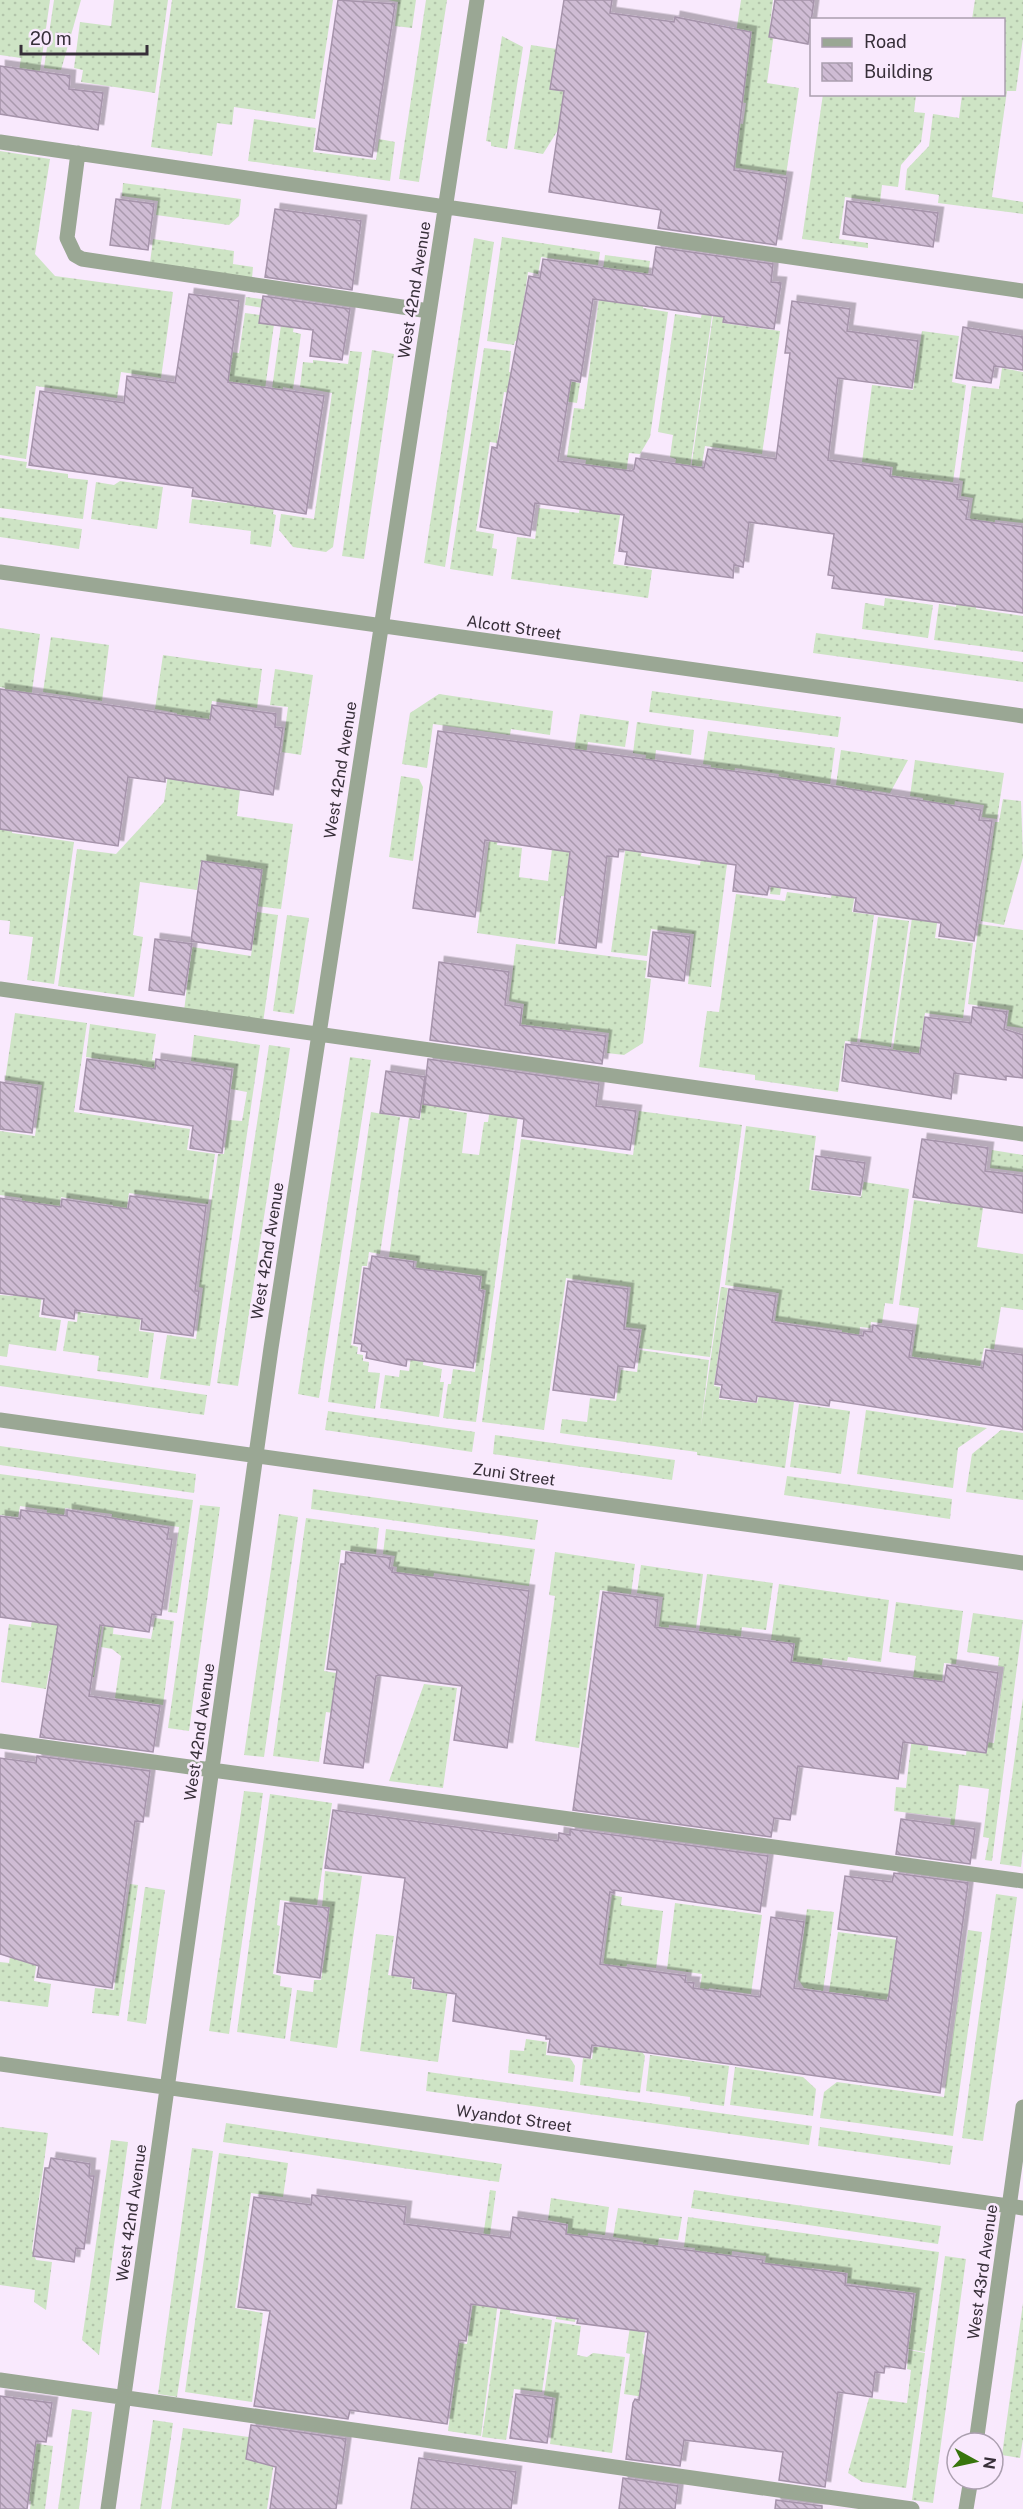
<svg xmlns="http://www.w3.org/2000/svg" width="1023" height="2509" font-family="'Public Sans',sans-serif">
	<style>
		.grass { fill: url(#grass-dots) }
		.building { fill: url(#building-back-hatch); stroke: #a694ab; stroke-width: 1.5; filter: url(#shadow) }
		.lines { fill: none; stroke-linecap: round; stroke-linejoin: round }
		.minor { stroke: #9aa794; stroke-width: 15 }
		.labels { text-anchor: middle; stroke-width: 5; stroke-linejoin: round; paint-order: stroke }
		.street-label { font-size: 16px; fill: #372f39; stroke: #f9e9fd }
	</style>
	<defs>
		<pattern id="grass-dots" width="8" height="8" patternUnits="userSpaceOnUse" patternTransform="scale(1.5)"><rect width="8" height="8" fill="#cee4c5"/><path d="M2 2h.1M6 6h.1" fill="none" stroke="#b2c4aa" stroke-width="1.8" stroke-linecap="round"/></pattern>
		<pattern id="building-back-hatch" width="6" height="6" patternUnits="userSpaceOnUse" patternTransform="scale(1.5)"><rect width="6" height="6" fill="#cfbcd4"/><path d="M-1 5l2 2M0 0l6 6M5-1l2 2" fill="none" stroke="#a999ad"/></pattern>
		<filter id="shadow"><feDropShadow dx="5.5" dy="-5.5" stdDeviation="0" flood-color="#0004"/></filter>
	</defs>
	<rect width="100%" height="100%" fill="#f9e9fd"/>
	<path class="grass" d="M0 0H50L34 113 13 110 21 58 0 55Z
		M54 0H81L61 70 44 68Z
		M114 0H168L155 93 81 82 83 70 74 68 80 22 111 26Z
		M172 0H333L315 119 234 107 232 125 217 123 212 156 151 147Z
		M388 0H416L412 28 395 26 398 2Z
		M426 0H447L419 182 399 179Z
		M741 0H773L770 25 775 26 767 83 799 88 786 175 718 165 724 121 743 124 746 103 726 100Z
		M975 0H1023V38L1016 91H1007L992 197 1023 202V214L938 203 939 195 905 190 907 169 929 146 933 114 959 118 962 95 1004 94V20L972 19Z
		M502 36 523 47 507 149 491 146V142L486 141Z
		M531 45 608 57 564 131 558 130 543 154 514 149Z
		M823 94 916 95 914 112 925 113 921 142 901 165 898 187 882 185 880 202 845 197 839 239 868 243V248L802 239Z
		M254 119 316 128 313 152 376 160 379 139 395 142 390 181 248 161Z
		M0 151 50 159 35 254 55 276 173 292 161 378 121 372 117 398 36 386 26 459 0 455Z
		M123 183 241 199 239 216 229 225 156 215 158 201 122 196Z
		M502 237 600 252 598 265 541 257 538 274 528 272 524 300 532 302 526 343 515 341 514 345 487 341Z
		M474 238 494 242 445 567 424 563Z
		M153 239 234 251 233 264 253 267 252 278 150 263Z
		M605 255 650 261 643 308 668 312 650 437 640 454 629 453 613 564 652 570 648 598 511 579 517 537 535 539 539 508 579 513 586 460 567 457 574 408 584 409Z
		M708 272 718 274 689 475 674 473 676 459 670 457 673 435 658 432 675 314 701 318Z
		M719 274 729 276 723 323 780 331 762 454 705 446 701 470 691 469Z
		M246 297 297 304 293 332 301 334 293 389 283 387 279 412 266 431 283 311 245 305Z
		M245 313 275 317 265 389 226 383 230 352 239 353Z
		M922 331 959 336 952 382 966 385 953 482 930 479 928 493 913 491 899 597 887 596 899 504 889 502 893 467 862 462 872 385 913 390Z
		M484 348 511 351 509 372 580 383 577 403 504 392 497 443 490 442 476 531 494 534 492 548 497 549 493 576 450 569Z
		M372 350 394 354 364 559 342 556Z
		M350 351 362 352 333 547 326 552 293 547 279 530 281 514 314 519 332 393 300 387 303 362 313 363V360L348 364Z
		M1002 368 1023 372V523L995 520 993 534 965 550 973 498 961 496 963 481 959 480 972 386 999 389Z
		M0 458 27 462 26 468 68 474V478L88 480 83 519 0 508Z
		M120 481 163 487 157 529 91 519 96 482 114 485Z
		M229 494 275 500 273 514 276 515 271 547 250 544 251 531 189 523 192 499 227 503Z
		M0 517 82 529 79 549 0 537Z
		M978 588 976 609 1023 616V652L934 640 939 604 956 607 958 590Z
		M885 598 933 605 928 638 862 629 865 603 884 606Z
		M0 628 40 634 12 833 74 842 54 984 27 980 33 937 9 934 10 921 0 920V769L5 688 0 687Z
		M816 633 1023 662V682L813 653Z
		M51 637 109 645 102 701 43 692Z
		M163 655 262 669 257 708 212 701 206 740 219 742 213 786 240 790 237 816 293 824 281 909 256 906 261 870 201 861 197 890 140 882 133 935 143 937 134 997 58 986 77 849 116 854 164 802 177 713 155 709Z
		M275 669 313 675 301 755 282 752 288 707 270 705Z
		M652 691 841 717 838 737 649 712Z
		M439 694 553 711 550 735 511 729 510 735 433 724 427 768 402 764 410 713Z
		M580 714 629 721 625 747 588 742 585 759 573 758Z
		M637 722 694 730 691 755 656 750 653 773 644 771 646 755 633 753Z
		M708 731 835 748 830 784 808 781 794 798 780 895 770 894 785 787 777 786 779 774 735 768 733 778 710 775 711 765 703 764Z
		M841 750 908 760 890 793 872 790 871 798 845 800 847 787 836 785Z
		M501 752 510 754 497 845 522 848 519 877 548 881 553 841 573 763 601 900 561 896 555 944 477 933Z
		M915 760 1004 773 997 819 982 817 984 805 955 801 953 812 922 807 923 798 910 796Z
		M401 776 419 779 423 787 413 861 389 857Z
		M654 776 641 856 700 865 712 781 716 862 727 864 711 987 688 984 694 934 651 929 647 956 611 952 626 845Z
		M1003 799 1021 801 1023 857 1004 925 981 921 995 822H999Z
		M836 865 855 893 852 912 874 915 857 1042 845 1041 838 1092 755 1080V1075L699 1067 707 1011 719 1012 736 894 785 901 787 892 831 898Z
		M941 894 935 938 973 943 963 1018 925 1013 913 1092 884 1088 890 1049H893L912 918Z
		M257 912 278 915 263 1023 184 1011 192 947 251 956Z
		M287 915 309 918 294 1014 273 1011Z
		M878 917 909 921 891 1047 860 1042Z
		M979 924 1023 930V1028L1007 1026 1009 1010 968 1004Z
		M516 944 647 961 645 978 651 979 643 1043 624 1055 607 1053 609 1033 571 1028 568 1048 519 1041 524 1004 509 1001Z
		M15 1013 87 1023 74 1112 190 1129 187 1150 215 1154 208 1204 129 1193 125 1220 109 1228 113 1205 61 1197 57 1223 18 1228 22 1198 0 1195V1131L35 1136 42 1085 5 1080Z
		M90 1024 156 1034 152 1060 171 1062 162 1122 135 1118 142 1065 86 1057Z
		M194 1035 260 1045 210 1386 160 1379 167 1335 196 1339 203 1288 199 1287 218 1154H224L229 1120 242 1121 247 1092 231 1089 234 1068 191 1061Z
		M269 1045 290 1048 238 1386 217 1383Z
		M350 1057 371 1060 319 1398 298 1394Z
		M427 1070 454 1074 449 1110 467 1113 462 1153 479 1155 484 1122H488L494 1082 522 1086 476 1422 443 1418 448 1384H451L453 1369 475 1372 486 1290 481 1289 482 1276 444 1270 442 1282 434 1281 423 1365 442 1369 440 1382H444L439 1417 380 1408 385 1375 399 1377 400 1370 409 1371 423 1276 415 1275 417 1261 389 1257 409 1118 420 1120Z
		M639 1111 742 1125 710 1357 639 1348 642 1329 626 1327 631 1287 566 1278 544 1430 482 1422 521 1139 633 1155Z
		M371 1112 400 1117 380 1254 369 1252 367 1266H362L351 1345 358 1347 357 1354 363 1355V1361L369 1362 368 1372 380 1373 375 1409 328 1402Z
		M746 1126 816 1136 809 1190 861 1197 864 1182 909 1189 893 1304 885 1303 882 1323 871 1322 870 1328 860 1327 851 1402 833 1400 842 1330 775 1321 779 1293 725 1285Z
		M992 1150 1023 1155V1172L990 1168Z
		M945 1170 988 1176 977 1247 1023 1254V1310L1001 1307 994 1349 984 1348 980 1366 927 1358 919 1412 904 1410 919 1308 899 1305 914 1200 940 1204Z
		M22 1232 50 1235 39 1317 61 1320 56 1351 9 1344 7 1357 0 1356V1295L13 1296Z
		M105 1286 141 1316 139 1331 154 1333 148 1378 97 1371 99 1356 63 1351 68 1321 77 1322 78 1312 101 1315Z
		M721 1287 728 1288 714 1386 720 1387 719 1399 757 1403 780 1324 770 1398 794 1402 785 1468 697 1455V1452L560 1433 562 1419 587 1422 590 1398 616 1401 621 1370 637 1372 640 1350 709 1360 701 1426Z
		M0 1365 207 1395 204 1415 0 1386Z
		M799 1404 850 1411 841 1474 790 1467Z
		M866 1410 987 1428 958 1448 953 1488 857 1474Z
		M328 1411 475 1432 472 1452 325 1430Z
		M1001 1430 1023 1433V1500L966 1492 972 1454Z
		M495 1435 675 1460 672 1480 493 1454Z
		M0 1446 196 1474 194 1493 0 1465Z
		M0 1474 193 1500 177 1613 168 1612 179 1527 130 1520 128 1532 111 1529 112 1514 65 1508 63 1522H46L47 1510 20 1506 18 1517 0 1515Z
		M787 1476 952 1499 950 1519 784 1495Z
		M313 1489 538 1520 535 1540 311 1509Z
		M200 1505 220 1507 189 1731 168 1728Z
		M279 1514 298 1517 264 1757 244 1755Z
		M306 1518 379 1528 376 1554 341 1550 324 1671 373 1679 368 1718 326 1712 319 1762 273 1756Z
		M386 1529 535 1549 529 1586 434 1573 431 1590 393 1601 397 1567 393 1566 395 1556 383 1554Z
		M555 1552 635 1564 631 1594 600 1590 579 1748 535 1741 555 1596 549 1595Z
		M641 1565 703 1574 696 1628 669 1625 658 1703 642 1747 663 1597 637 1593Z
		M707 1574 773 1583 766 1630 742 1627 732 1705 714 1703 724 1635 699 1631Z
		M779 1584 889 1600 881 1662 848 1657 847 1661 823 1658 821 1669 792 1665 795 1644 771 1640Z
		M896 1602 963 1611 956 1664 944 1663 940 1697 907 1724 916 1656 889 1652Z
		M34 1604 102 1625 94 1677 49 1671 46 1689 1 1682 9 1624 31 1627Z
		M973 1613 1023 1620 992 1861 985 1860 989 1838 983 1837 989 1789 959 1785 951 1853 947 1852 951 1818 894 1811 896 1787 906 1788 913 1728 929 1731 928 1750 966 1755 968 1740 994 1743 1004 1667 998 1666 999 1657 967 1652Z
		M155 1618 174 1621 163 1705 115 1698 121 1656 112 1649 101 1647 105 1619 114 1620 113 1634 151 1639Z
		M424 1684 457 1688 443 1788 389 1781Z
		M1023 1698V1849L1021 1867 1000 1864Z
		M244 1791 263 1793 229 2034 209 2031Z
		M270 1794 332 1803 317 1905 280 1900 277 1925 280 1926 273 1974 281 1976 280 1986 292 1988 285 2039 237 2032Z
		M325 1871 362 1876 337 2048 290 2041 297 1990 313 1992 314 1980H321L330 1922 321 1921Z
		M130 1884 138 1885 119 2016 92 2013 95 1988 114 1990Z
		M145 1887 165 1890 146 2024 127 2021Z
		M996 1894 1017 1897 983 2141 962 2138Z
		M612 1895 622 1897 621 1905 663 1911 656 1968 627 1964 626 1970 603 1967Z
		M675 1903 762 1915 751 1994 709 1988 700 2053 691 2052 702 1974 667 1969Z
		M807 1909 834 1912 823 1991 804 1988 798 1979Z
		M14 1927 40 1939 34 1981 51 1984 48 2007 0 2001V1962L9 1963Z
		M968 1930 982 1932 953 2136 820 2118 824 2092 837 2082 944 2097Z
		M838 1932 914 1942 951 2005 887 1997 875 2084 852 2081 863 1996 829 1992Z
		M376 1934 394 1936 388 1975 412 1979 411 1989 443 1993 447 1967H451L438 2062 360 2051Z
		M610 1971 640 2049 645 2056 640 2093 580 2085 583 2058 592 2059 594 2047H599Z
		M526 2039 547 2042 546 2055 570 2058 575 2066 573 2082 508 2073 510 2050 524 2051Z
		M650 2055 729 2066 724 2106 690 2101V2097L646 2091Z
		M735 2067 803 2077 816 2089 813 2116 730 2105Z
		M428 2072 812 2126 809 2145 426 2091Z
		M226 2123 502 2164 499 2182 223 2142Z
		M0 2127 48 2133 32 2249 36 2260 52 2262 46 2310 34 2302 35 2290 0 2285Z
		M820 2127 953 2146 950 2165 818 2146Z
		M111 2140 128 2142 99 2355 82 2340Z
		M192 2148 213 2151 177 2397 158 2394Z
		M219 2153 288 2163 283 2197 251 2193 235 2308 263 2313 252 2402 185 2392Z
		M490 2190 496 2191 490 2235 506 2238 481 2436 448 2431 455 2380 445 2378 450 2342 467 2344Z
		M694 2190 941 2226 938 2244 691 2208Z
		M551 2198 609 2207 605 2235 588 2233 575 2322 556 2319 568 2224 548 2220Z
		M618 2208 682 2217 678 2240 659 2238 642 2353 661 2373 657 2399 624 2394 630 2354 626 2353 643 2242 613 2237Z
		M688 2217 939 2252 925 2352 908 2349 916 2293 847 2283 848 2273 812 2268 810 2281 764 2269 766 2256 732 2251 728 2288 694 2261 695 2248 684 2247Z
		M945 2256 966 2259 933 2503 912 2500Z
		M502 2298 511 2299 510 2313 552 2320 542 2392 514 2389 506 2440 482 2437Z
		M1023 2303V2439L1020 2458 1002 2455Z
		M555 2322 581 2326 577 2355 587 2357 593 2353 625 2357 612 2453 550 2444 556 2398 544 2395Z
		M909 2350 925 2353 906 2488 862 2482 848 2473 869 2398 907 2403 911 2370 907 2369Z
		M72 2409 92 2412 79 2509H58Z
		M153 2420 173 2423 161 2509H140Z
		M183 2428 277 2441 267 2509H171Z
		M0 2439 53 2446 45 2509H30L31 2501 0 2497Z"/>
	<path class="building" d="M338 0 395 4 372 157 316 149Z
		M564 0H612L610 13 674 22 675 17 751 32 734 170 787 178 776 245 658 228 661 210 549 192 564 91 550 89Z
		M775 0H814L808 44 769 37Z
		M0 66 70 76 69 89 103 93 98 130 0 114Z
		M116 199 154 204 148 250 110 245Z
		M847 201 938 213 933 247 843 234Z
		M275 209 361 221 352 290 265 277Z
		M656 247 773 264 771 282 781 283 774 329 723 322 724 317 593 299 580 382 571 380 558 461 631 471 634 469 636 458 704 468 708 449 776 459 790 353H785L792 301 850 309 847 331 918 341 912 388 838 378 828 460 891 469 890 476 959 485 957 499 969 501 966 519 1023 527V613L832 588 834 576 828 575 834 534 749 522 743 567 734 565 733 578 625 564 627 552 619 551 624 515 535 503 530 536 480 527 492 447 497 448 529 276 540 278 543 259 652 275Z
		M189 294 239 301 228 382 324 396 306 514 192 496 193 488 29 465 40 391 124 403 127 376 175 383Z
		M263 296 350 309 342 360 310 356 313 330 259 323Z
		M963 327 1023 337V370L994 366 991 383 956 378Z
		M0 689 210 720 212 705 276 714 275 727 283 728 273 795 165 778V782L128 777 118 846 0 829Z
		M438 731 776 777 981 810 979 820 992 821 974 941 939 936 941 923 854 911 856 898 769 886 767 895 733 891 736 865 619 849 618 857 607 856 596 948 559 943 570 852 485 840 475 917 413 908Z
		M202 861 262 870 251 950 191 941Z
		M653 932 690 937 684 981 648 976Z
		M155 939 192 944 184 995 149 990Z
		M439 962 509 972 505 1005 522 1008 520 1025 606 1036 602 1064 430 1040Z
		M973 1007 1007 1012 1004 1029 1023 1035V1078L1006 1076V1080L954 1073 951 1099 842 1081 846 1044 920 1054 925 1017 971 1023Z
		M87 1059 155 1069 156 1059 232 1070 222 1153 190 1148 193 1126 80 1109Z
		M428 1059 599 1084 596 1106 636 1111 630 1150 522 1136 524 1119 423 1104Z
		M386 1071 425 1077 419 1118 380 1113Z
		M0 1082 38 1088 32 1133 0 1129Z
		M922 1139 988 1148 985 1171 1023 1176V1213L913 1197Z
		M816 1156 865 1163 860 1195 812 1189Z
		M130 1196 206 1206 195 1291H199L193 1336 141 1329 142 1319 75 1310 74 1319 42 1314 44 1299 0 1293V1198L61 1207 62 1199 128 1209Z
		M372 1256 414 1262 413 1268 481 1277 479 1290 484 1291 473 1368 407 1359 406 1366 366 1358 367 1352 361 1351 362 1344 354 1343 364 1268 370 1269Z
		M568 1281 628 1289 624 1329 640 1331 634 1368 618 1366 614 1398 553 1390Z
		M729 1289 776 1296 772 1322 863 1336 864 1331 872 1332 873 1325 913 1331 909 1357 983 1368 986 1350 1023 1355V1430L830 1400 829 1406 757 1396 756 1402 720 1397 722 1385 715 1384Z
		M21 1510 67 1516V1510L169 1528 167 1539H172L161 1615 152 1614 149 1632 100 1625 89 1696 160 1706 153 1752 40 1737 58 1625 0 1617V1516L20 1519Z
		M346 1552 391 1558 389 1568H393L392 1572 529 1591 507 1748 454 1740 462 1686 379 1675 376 1676 363 1768 324 1763 337 1670 327 1669 341 1564H345Z
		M603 1592 658 1600 655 1627 794 1644 791 1662 944 1682 947 1665 998 1673 986 1753 903 1742 898 1779 798 1766 790 1820 774 1818 771 1837 573 1810Z
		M37 1756 150 1771 143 1822 135 1821 112 1988 37 1977 39 1966 0 1954V1758L36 1763Z
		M333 1810 558 1841 559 1833 570 1835V1829L768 1856 760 1912 614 1890V1893L610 1892 600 1964 686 1976 685 1982 694 1983 693 1988 760 1997 771 1917 804 1922 794 1988 888 2001 897 1937 838 1929 845 1876 892 1882 894 1873 968 1883 940 2093 592 2045 590 2058 548 2052 550 2039H546V2036L453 2021 456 1994 413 1988 414 1978 392 1975 405 1878 325 1868Z
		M901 1819 975 1829 970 1864 896 1854Z
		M285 1903 329 1908 320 1978 277 1972Z
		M51 2158 90 2164 89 2176H94L84 2249 76 2248 74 2262 33 2256 45 2168H49Z
		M312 2195 406 2207 404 2224 510 2238 513 2217 567 2225 566 2234 763 2260 762 2263 846 2274 845 2285 914 2294 905 2369 885 2366 884 2373 875 2372 872 2397 838 2392 825 2487 779 2480 783 2452 684 2440 680 2466 626 2459 633 2403 635 2399 639 2400 648 2332 577 2323 578 2319 471 2304 466 2341 459 2340 447 2424 350 2410 348 2419 254 2406 270 2311 238 2307 254 2197 311 2205Z
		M516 2394 553 2399 547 2443 510 2438Z
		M0 2396 52 2403 46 2442 36 2441 27 2509H0Z
		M251 2425 346 2439 336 2509H270L276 2467 246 2459Z
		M419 2458 516 2472 511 2509H411Z
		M623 2478 678 2486 675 2509H619Z
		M776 2500 822 2506V2509H775Z"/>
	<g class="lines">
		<path class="minor" d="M0 142 1023 291
			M78 153 67 238 75 255 82 259 429 311
			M0 572 1023 716
			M0 989 1023 1134
			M0 1420 1023 1563
			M0 1741 1023 1881
			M0 2064 1023 2208
			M0 2380 912 2509
			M976 2443 1023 2107
			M108 2509 271 1348 477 0
			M966 2509 971 2479"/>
	</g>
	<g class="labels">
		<g class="street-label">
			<text transform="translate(414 290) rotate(-81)" y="6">West 42nd Avenue</text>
			<text transform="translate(514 627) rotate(8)" y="6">Alcott Street</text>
			<text transform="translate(340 770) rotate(-81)" y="6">West 42nd Avenue</text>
			<text transform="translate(267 1251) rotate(-81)" y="6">West 42nd Avenue</text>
			<text transform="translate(514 1474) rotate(8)" y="6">Zuni Street</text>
			<text transform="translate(199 1732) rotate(-82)" y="6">West 42nd Avenue</text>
			<text transform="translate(514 2118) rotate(8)" y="6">Wyandot Street</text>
			<text transform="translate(131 2213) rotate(-82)" y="6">West 42nd Avenue</text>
			<text transform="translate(982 2272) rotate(-82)" y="6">West 43rd Avenue</text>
		</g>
	</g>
	<rect x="810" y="18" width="195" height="78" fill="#f9e9fd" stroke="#ab9faf" stroke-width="1.5"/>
	<rect x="822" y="38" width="30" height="9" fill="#9aa794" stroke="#ab9faf" stroke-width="1.5"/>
	<text x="864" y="48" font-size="18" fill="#372f39">Road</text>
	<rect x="822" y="63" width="30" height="18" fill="url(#building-back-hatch)" stroke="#ab9faf" stroke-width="1.5"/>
	<text x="864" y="78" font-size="18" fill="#372f39">Building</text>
	<g transform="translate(975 2461) rotate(98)"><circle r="28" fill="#f9e9fd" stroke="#ab9faf" stroke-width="1.5"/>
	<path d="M0-4.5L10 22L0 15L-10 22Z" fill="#38750d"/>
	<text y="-9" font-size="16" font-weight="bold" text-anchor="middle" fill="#372f39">N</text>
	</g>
	<path d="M21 45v9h126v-9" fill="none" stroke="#372f39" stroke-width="3"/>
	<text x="30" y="45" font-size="18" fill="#372f39" stroke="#f9e9fd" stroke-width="4.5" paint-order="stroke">20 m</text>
</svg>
